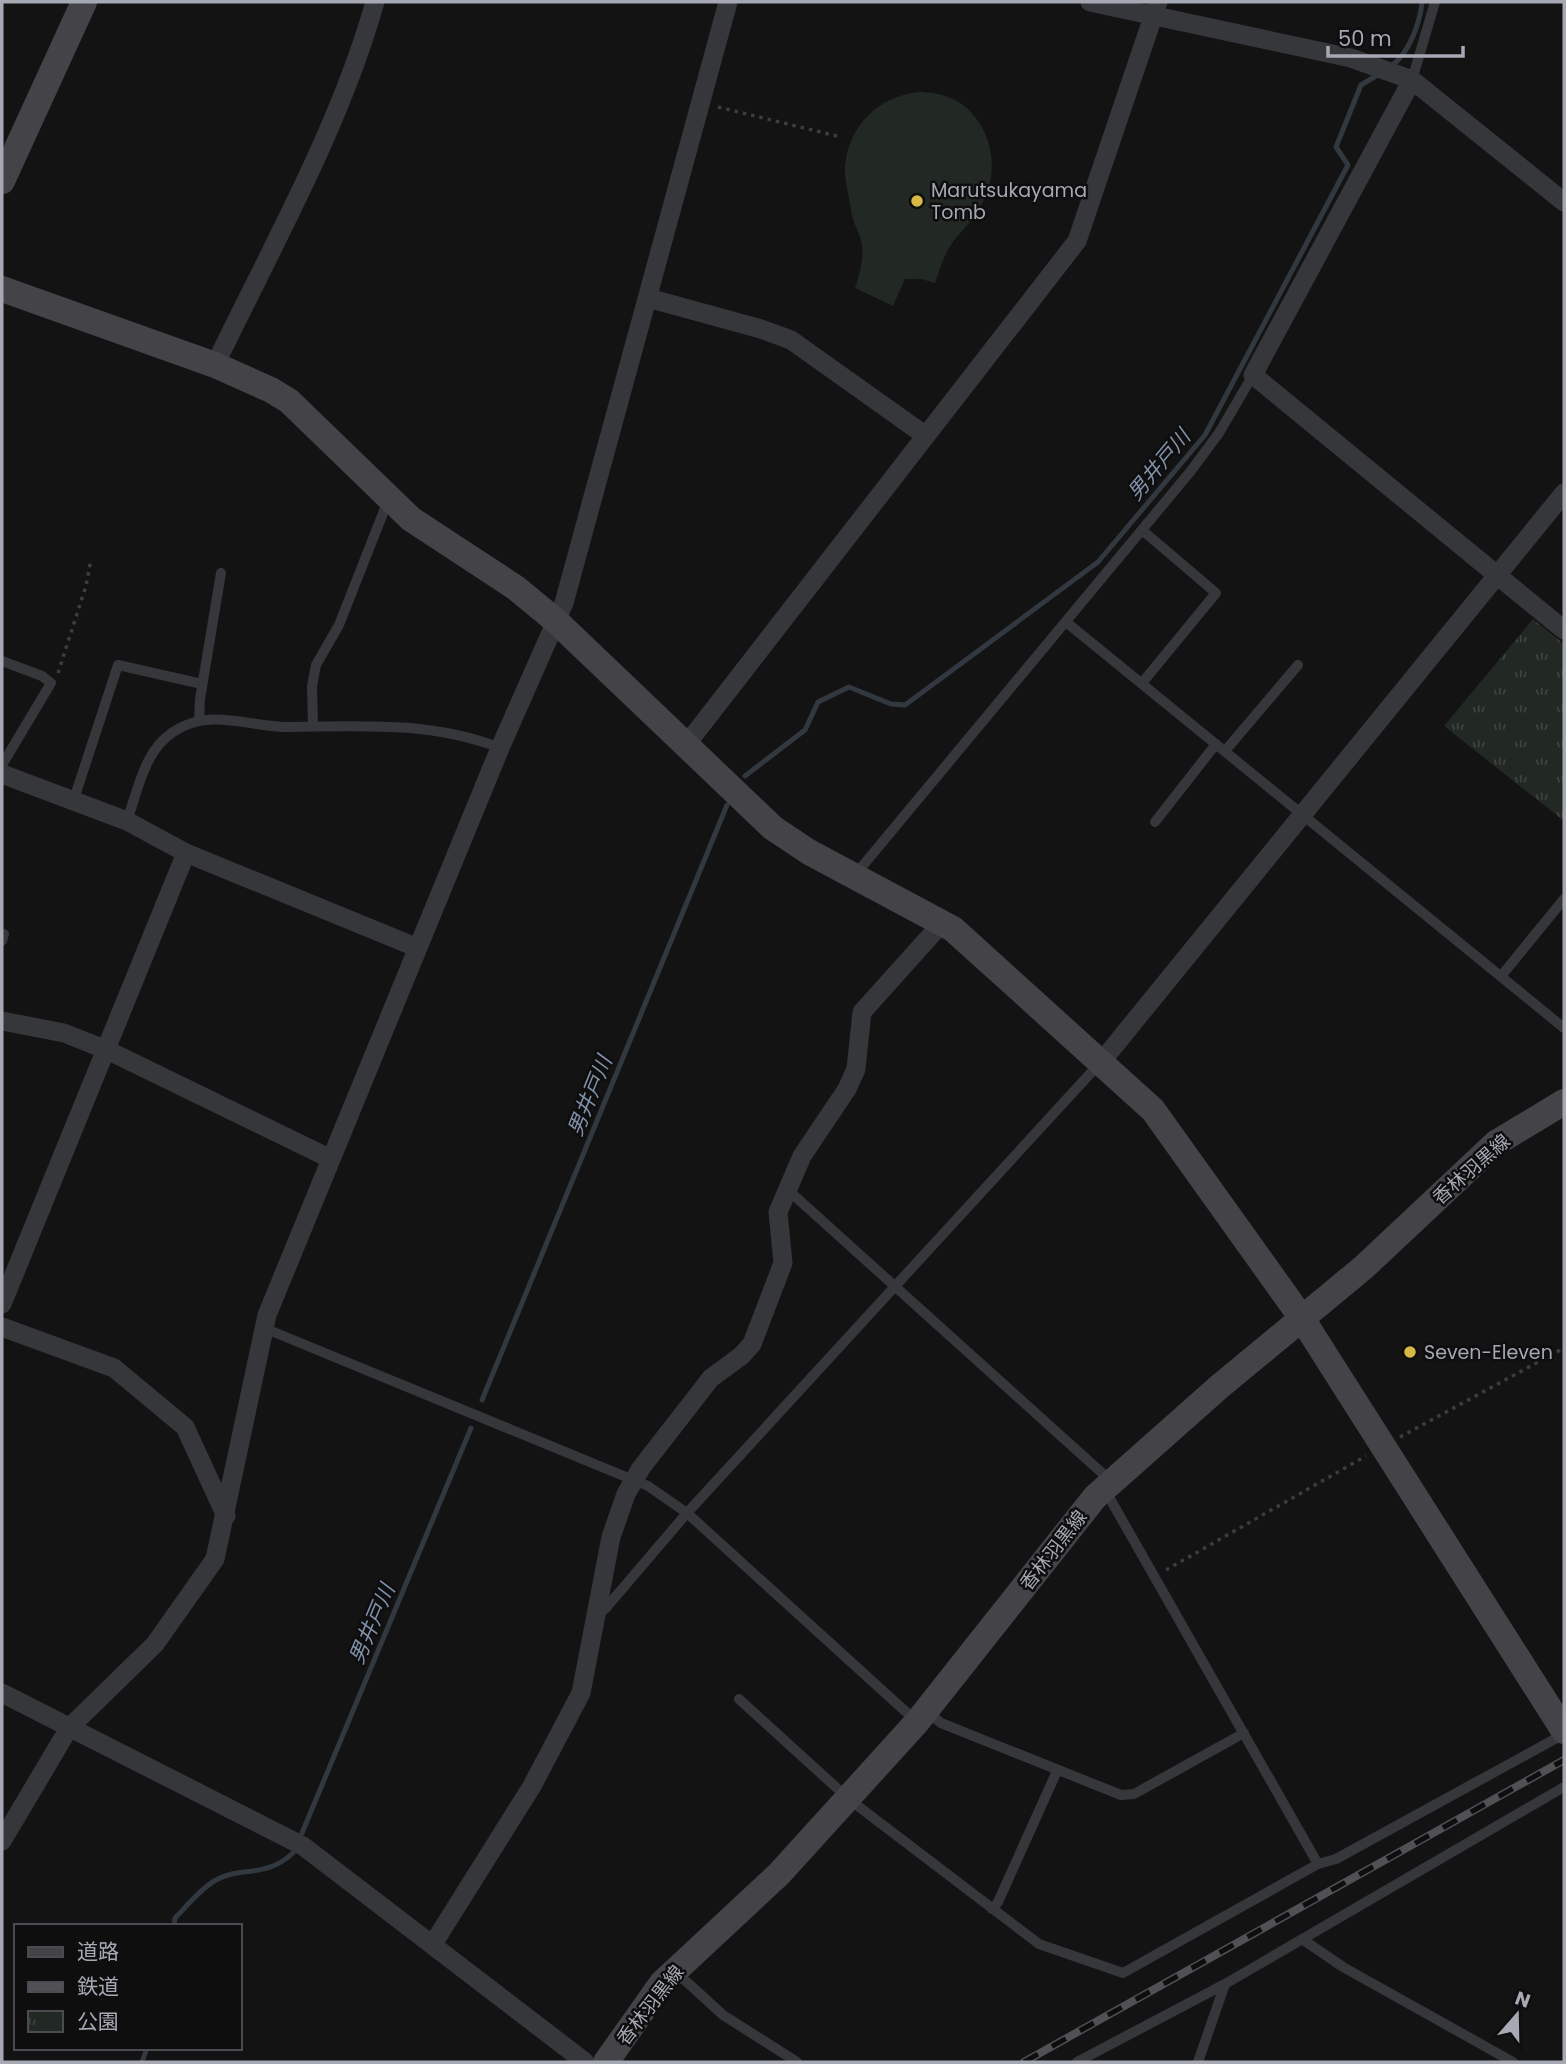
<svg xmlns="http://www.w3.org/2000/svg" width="1566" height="2064" font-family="Poppins,'Noto Sans JP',sans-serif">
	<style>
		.grass { fill: #222823 }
		.park { fill: url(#park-tufts) }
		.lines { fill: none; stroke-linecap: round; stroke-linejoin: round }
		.stream { stroke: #32383f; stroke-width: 5 }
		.path { stroke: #3c3d41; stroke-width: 3.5; stroke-dasharray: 3.5 5; stroke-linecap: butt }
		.lane { stroke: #36373b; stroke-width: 10 }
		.street { stroke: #36373b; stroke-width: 19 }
		.secondary { stroke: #434348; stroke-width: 26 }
		.rail-casing { stroke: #505055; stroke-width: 8 }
		.rail { stroke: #0e0e0f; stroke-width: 5; stroke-dasharray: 16; stroke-linecap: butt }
		.poi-dot { fill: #d9b946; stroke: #0e0e0f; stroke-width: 2.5 }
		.labels { text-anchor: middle; stroke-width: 5; stroke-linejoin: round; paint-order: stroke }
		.poi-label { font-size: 19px; fill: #a6a9b3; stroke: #0e0e0f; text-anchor: start }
		.street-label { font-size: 19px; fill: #a6a9b3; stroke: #0e0e0f }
		.water-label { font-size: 21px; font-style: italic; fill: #8192aa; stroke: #0e0e0f }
	</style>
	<defs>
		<pattern id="park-tufts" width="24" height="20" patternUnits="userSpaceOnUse" patternTransform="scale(1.75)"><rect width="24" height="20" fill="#222823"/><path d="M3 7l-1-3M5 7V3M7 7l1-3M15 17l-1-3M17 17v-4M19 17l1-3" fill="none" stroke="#3f4441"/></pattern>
	</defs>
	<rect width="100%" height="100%" fill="#131314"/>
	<path class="grass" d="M918 92C943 92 964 100 978 121 999 153 995 188 973 218 966 228 955 237 949 248 943 258 939 272 935 283L921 279H905L893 306 855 288C859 276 864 259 862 246 861 235 854 225 852 215 850 200 844 181 845 166 849 125 878 97 918 92Z"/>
	<path class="park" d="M1533 619 1564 644V821L1444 726Z"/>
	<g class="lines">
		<path class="stream" d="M1391 66C1409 54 1420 23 1422 2
			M745 776 805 730 818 702 849 687 891 704 905 705 1098 562 1205 435 1348 165 1336 147 1361 85 1379 74
			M482 1400 727 805
			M302 1833 471 1428
			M174 1926 175 1918C187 1906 201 1888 216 1880 240 1866 265 1879 293 1853
			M142 2062 147 2048"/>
		<path class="path" d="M718 107 841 137
			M58 673 86 586 91 559
			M1400 1437 1564 1348
			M1166 1570 1366 1456"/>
		<path class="lane" d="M1412 80 1435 2
			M1066 622 1564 1028
			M2 661 42 676 51 683 2 765
			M1142 683 1216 593 1142 530
			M199 721 200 699 221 573
			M313 726 312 686 316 665 339 625 389 498
			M1225 751 1298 665
			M73 802 118 665 202 684
			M127 821C138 790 144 751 173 732 210 707 248 727 288 727 360 726 431 721 500 748
			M1155 822 1216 744
			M855 875 1190 472 1219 433 1253 375
			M2 941 4 934
			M1502 975 1564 899
			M788 1190 1112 1482
			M264 1328 648 1486 687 1513 916 1721
			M1105 1490 1318 1864
			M597 1613 605 1609 687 1513 1099 1064
			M739 1699 850 1800 1039 1944 1123 1973 1318 1864 1336 1859 1564 1734
			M926 1711 941 1723 1121 1795 1134 1794 1244 1733
			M992 1909 998 1902 1057 1771
			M1302 1939 1343 1967 1513 2062
			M677 1973 723 2015 797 2062
			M1077 2062 1225 1984 1564 1787
			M1198 2062 1225 1984"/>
		<path class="street" d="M1090 2 1351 58 1412 80 1564 202
			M1412 80 1253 375 1564 630
			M648 298 761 329 791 340 926 436
			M215 365C272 246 339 129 375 2
			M686 745 1077 241 1158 2
			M2 774 127 821 186 853 418 948
			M2 1021 64 1033 107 1050 331 1159
			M1102 1061 1564 493
			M2 1304 186 853
			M2 1327 114 1368 185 1427 226 1516
			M2 1693 303 1846 585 2062
			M2 1841 69 1728 155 1644 215 1559 267 1315 500 748 564 603 728 2
			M433 1944 532 1786 581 1693 611 1537 626 1494 641 1468 711 1378 741 1356 752 1344 783 1263 778 1212 802 1156 847 1089 856 1069 862 1012 942 923"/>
		<path class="secondary" d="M2 181 84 2
			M2 289 215 365 271 390 289 401 411 519 516 588 556 621 773 828 809 852 953 929 1153 1110 1301 1317 1564 1731
			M606 2062 662 1983 779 1874 917 1722 1095 1497 1219 1387 1364 1267 1496 1143 1564 1102"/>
		<defs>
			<path id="rail" d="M1024 2062 1564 1760"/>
		</defs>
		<use href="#rail" class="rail-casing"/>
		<use href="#rail" class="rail"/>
	</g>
	<g class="poi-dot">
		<circle cx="917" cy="201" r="7"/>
		<circle cx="1410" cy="1352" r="7"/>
	</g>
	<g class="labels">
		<g class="poi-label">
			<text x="931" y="197">Marutsukayama<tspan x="931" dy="22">Tomb</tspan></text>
			<text x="1424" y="1359">Seven-Eleven</text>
		</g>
		<g class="street-label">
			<text transform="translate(1471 1169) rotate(-41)" y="7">香林羽黒線</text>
			<text transform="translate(1053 1550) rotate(-52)" y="7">香林羽黒線</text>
			<text transform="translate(650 2005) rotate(-52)" y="7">香林羽黒線</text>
		</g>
		<g class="water-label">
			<text transform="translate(1159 465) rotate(-50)" y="7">男井戸川</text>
			<text transform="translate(590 1096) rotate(-68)" y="7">男井戸川</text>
			<text transform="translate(372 1624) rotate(-67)" y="7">男井戸川</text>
		</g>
	</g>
	<rect width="1566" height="2064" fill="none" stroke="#a6a9b3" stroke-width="7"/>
	<rect x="14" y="1924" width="228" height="126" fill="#0e0e0f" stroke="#4b4c51" stroke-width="2"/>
	<rect x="28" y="1947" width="35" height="10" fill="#434348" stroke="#4b4c51" stroke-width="2"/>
	<text x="77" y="1959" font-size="21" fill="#a6a9b3">道路</text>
	<rect x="28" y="1982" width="35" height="10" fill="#505055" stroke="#4b4c51" stroke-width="2"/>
	<text x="77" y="1994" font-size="21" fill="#a6a9b3">鉄道</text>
	<rect x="28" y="2011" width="35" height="21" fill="url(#park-tufts)" stroke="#4b4c51" stroke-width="2"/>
	<text x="77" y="2029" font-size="21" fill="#a6a9b3">公園</text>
	<g transform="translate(1517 2015) rotate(20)" stroke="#0e0e0f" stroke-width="5" paint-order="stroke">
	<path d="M0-5L12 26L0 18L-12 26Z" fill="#a6a9b3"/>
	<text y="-10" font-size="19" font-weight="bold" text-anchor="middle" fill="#a6a9b3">N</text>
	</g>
	<path d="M1328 46v10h135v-10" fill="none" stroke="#a6a9b3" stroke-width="3.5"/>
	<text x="1338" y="46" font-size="21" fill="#a6a9b3" stroke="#0e0e0f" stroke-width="5" paint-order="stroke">50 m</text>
</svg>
